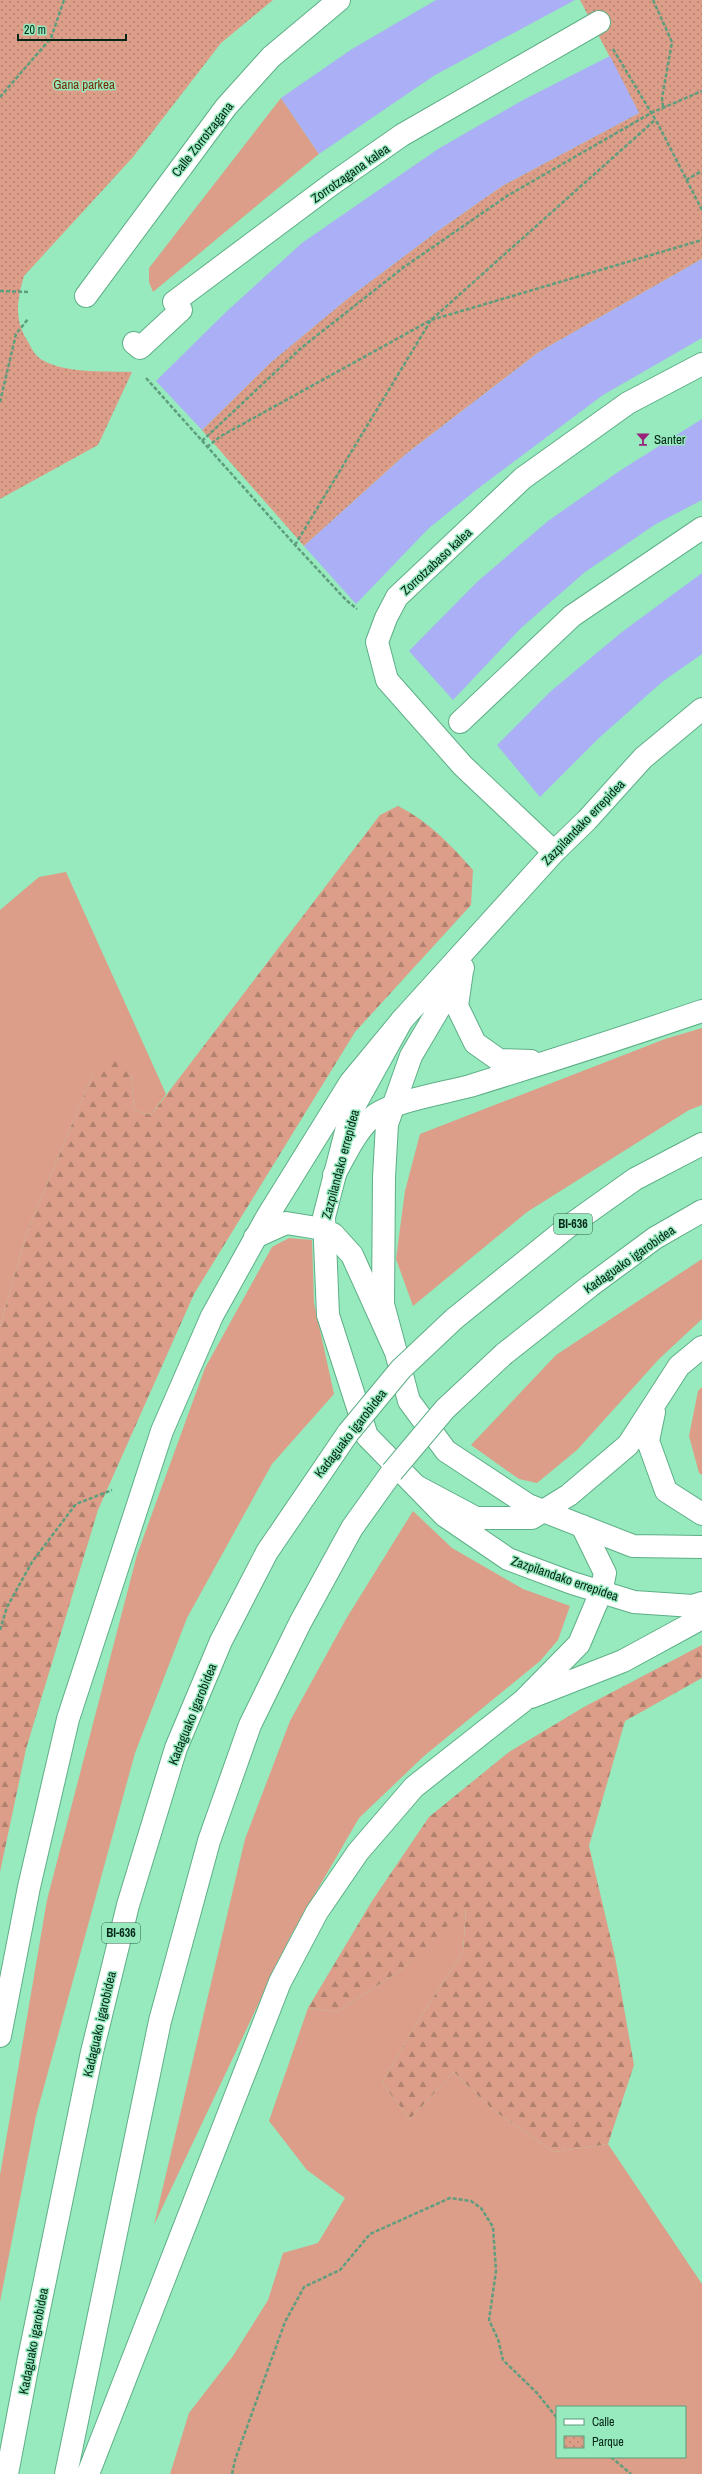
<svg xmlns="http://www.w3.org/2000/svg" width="702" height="2474" font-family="'Archivo Narrow',sans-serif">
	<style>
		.grass { fill: #dc9e88; fill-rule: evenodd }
		.forest { fill: url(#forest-firs) }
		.park { fill: url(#park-dots) }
		.building { fill: #aaaff6 }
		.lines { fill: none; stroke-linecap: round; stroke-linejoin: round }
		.street-casing { stroke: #5eaf87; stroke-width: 24 }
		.secondary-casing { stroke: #5eaf87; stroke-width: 24 }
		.highway-casing { stroke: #5eaf87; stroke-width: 24 }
		.path { stroke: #5e9e7e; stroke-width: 2.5; stroke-dasharray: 4 2; stroke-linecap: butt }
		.street { stroke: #fff; stroke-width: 22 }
		.secondary { stroke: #fff; stroke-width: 22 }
		.highway { stroke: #fff; stroke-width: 22 }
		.highway-bridge-casing { stroke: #5eaf87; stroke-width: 24; stroke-linecap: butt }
		.highway-bridge { stroke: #fff; stroke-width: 22 }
		.labels { text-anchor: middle; stroke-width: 3; stroke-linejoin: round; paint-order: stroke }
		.shield { fill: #97e9be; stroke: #2f6049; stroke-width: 1 }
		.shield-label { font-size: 12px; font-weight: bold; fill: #032617 }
		.park-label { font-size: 13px; fill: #792904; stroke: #97e9be }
		.street-label { font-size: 13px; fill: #032617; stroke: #97e9be }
		.poi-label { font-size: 13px; fill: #032617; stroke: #97e9be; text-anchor: start }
	</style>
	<defs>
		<pattern id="forest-firs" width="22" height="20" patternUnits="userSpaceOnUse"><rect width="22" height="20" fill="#dc9e88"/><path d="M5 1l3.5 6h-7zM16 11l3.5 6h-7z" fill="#b0816e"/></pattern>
		<pattern id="park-dots" width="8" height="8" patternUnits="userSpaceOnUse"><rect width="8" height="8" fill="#dc9e88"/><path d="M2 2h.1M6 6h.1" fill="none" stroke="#b0816e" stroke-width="1.8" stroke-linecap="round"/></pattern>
	</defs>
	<rect width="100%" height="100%" fill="#97e9be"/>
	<path class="grass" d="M281 98 319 154 153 292 149 282V268Z
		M66 872 166 1094 151 1115 134 1110 131 1073 93 1074 27 1232 0 1326V910L39 877Z
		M702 1028V1105L689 1110 527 1212 413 1306 396 1259 405 1191 420 1134 665 1039Z
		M289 1238 312 1240 314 1303 334 1394 272 1464 187 1618 135 1753 36 2116 0 2302V2175L47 1900 137 1555 205 1368 272 1247Z
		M702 1259V1319L659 1359 577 1450 537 1483 519 1479 471 1445 556 1355Z
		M702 1387V1475L699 1473 689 1436 698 1391Z
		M413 1511 452 1548 523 1589 570 1606 558 1640 540 1661 424 1756 359 1818 290 1937 154 2225 245 1839 290 1721 346 1619Z
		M466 1907 463 1952 421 2016 382 2083 410 2119 454 2072 493 2110 554 2152 608 2144 702 2284V2474H170L189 2413 233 2356 268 2300 283 2253 318 2243 345 2198 307 2170 269 2121 308 2008 337 2012 404 1968ZM557 2407H685V2457H557Z"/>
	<path class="forest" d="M398 806C428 821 451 845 473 870L471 905 355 1032 194 1294 98 1510 26 1749 0 1872V1326L27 1232 93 1074 119 1052 131 1073 134 1110 151 1115 380 815Z
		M702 1645V1678L625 1721 589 1846 615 1957 634 2065 608 2144 554 2152 493 2110 454 2072 410 2119 382 2083 421 2016 463 1952 466 1908 404 1968 337 2012 308 2008 372 1901 429 1817 509 1752 584 1707Z"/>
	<path class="park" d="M0 0H273L221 43 133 157 24 276C17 300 14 319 27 340 30 345 33 352 37 356 56 374 107 371 132 372L98 445 0 499Z
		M580 0H702V259L539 352 406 454 304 546 202 430 270 363 347 299 439 230 502 186 639 113Z"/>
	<path class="building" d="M436 0H575L435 75 319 154 281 98 352 49Z
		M610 56 639 113 502 186 439 230 347 299 270 363 202 430 156 381 226 312 302 243 438 149 523 100Z
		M702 259V338L603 395 480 487 429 528 356 604 304 546 406 454 539 352Z
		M702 419V500L656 524 585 572 521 628 453 700 409 651 477 582 548 521 621 470Z
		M702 573V654L662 682 599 738 540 797 497 745 551 691 622 632Z"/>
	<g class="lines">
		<defs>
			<path id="street" d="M86 296 226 107 271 57 339 0
				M134 343 140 348 181 310 174 302 332 184 402 135 599 22
				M460 722 572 616 702 528
				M554 852 463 766 387 680 377 642 386 618 397 597 523 478 628 403 702 364"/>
			<path id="secondary" d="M702 709 643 758 587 820 554 852 402 1020 351 1112 324 1217 328 1315 367 1436 445 1516 508 1559 572 1583 634 1602 693 1606 702 1603
				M463 968 411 1056 387 1124 384 1177 383 1304 409 1401 446 1451 528 1505 633 1546 702 1547"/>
			<path id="highway" d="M462 971 457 1006 475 1043 499 1060 531 1061
				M334 1175C345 1156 356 1129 375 1115 395 1101 444 1093 470 1086 548 1062 625 1037 702 1011
				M255 1237 286 1223 317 1228 333 1234 352 1255 395 1350
				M454 1319 569 1226 635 1179 702 1144
				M504 1354 590 1286 655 1238 702 1211
				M654 1412 648 1441 666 1491 702 1514
				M416 1486 476 1518H532L569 1495 628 1445 679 1366 702 1347
				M531 1697 623 1661 702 1618
				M0 2036 29 1887 68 1719 162 1431 212 1316 267 1217 350 1083 402 1020
				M7 2474 29 2358 92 2052 128 1905 176 1748 221 1641 267 1552 348 1433
				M66 2474 160 2021 209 1841 250 1725 300 1623 352 1528 392 1472
				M88 2474 280 1982 317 1912 358 1852 414 1787 523 1701 579 1644 601 1592 605 1573 582 1526"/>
		</defs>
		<use href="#street" class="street-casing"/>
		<use href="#secondary" class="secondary-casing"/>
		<use href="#highway" class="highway-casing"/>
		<path class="path" d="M653 0 672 42 662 98 663 107
			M613 49 658 124 702 210
			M0 97 51 38 64 0
			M686 180 702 171
			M0 291 29 292
			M146 378 295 545 346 600 357 609
			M0 402 16 334 28 319
			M202 441 301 348 404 267 507 196 651 113 702 91
			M207 447 221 436 431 320 702 240
			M295 545 431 320 655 120
			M0 1630 7 1607 32 1562 76 1504 112 1490
			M611 2457 631 2474
			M232 2474 235 2460 285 2322 304 2287 340 2270 370 2234 450 2198 471 2201 481 2208 493 2227 496 2271 489 2320 498 2339 503 2360 537 2393 557 2418"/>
		<use href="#street" class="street"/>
		<use href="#secondary" class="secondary"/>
		<use href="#highway" class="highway"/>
		<defs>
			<path id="highway-bridge" d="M348 1433 401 1369 454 1319
				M392 1472 445 1409 504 1354"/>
		</defs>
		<use href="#highway-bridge" class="highway-bridge-casing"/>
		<use href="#highway-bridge" class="highway-bridge"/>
	</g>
	<defs>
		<symbol id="bar-bare" viewBox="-9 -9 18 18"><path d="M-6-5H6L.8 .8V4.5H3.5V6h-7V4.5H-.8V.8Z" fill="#9a217b" stroke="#97e9be" stroke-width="2.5" paint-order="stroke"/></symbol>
	</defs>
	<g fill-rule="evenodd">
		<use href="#bar-bare" x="633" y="429" width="20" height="20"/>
	</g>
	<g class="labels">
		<g class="shield">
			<rect x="554" y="1214" width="38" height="20" rx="3"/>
			<rect x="102" y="1923" width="38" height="20" rx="3"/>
		</g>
		<g class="shield-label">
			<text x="573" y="1228">BI-636</text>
			<text x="121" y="1937">BI-636</text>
		</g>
		<g class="park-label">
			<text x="84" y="89">Gana parkea</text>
		</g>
		<g class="street-label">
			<text transform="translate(202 139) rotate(-52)" y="5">Calle Zorrotzagana</text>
			<text transform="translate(350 173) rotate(-35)" y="5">Zorrotzagana kalea</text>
			<text transform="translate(436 561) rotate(-43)" y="5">Zorrotzabaso kalea</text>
			<text transform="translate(583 822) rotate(-46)" y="5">Zazpilandako errepidea</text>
			<text transform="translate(340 1164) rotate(-75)" y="5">Zazpilandako errepidea</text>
			<text transform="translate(629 1259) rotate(-35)" y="5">Kadaguako igarobidea</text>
			<text transform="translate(350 1433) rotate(-52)" y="5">Kadaguako igarobidea</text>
			<text transform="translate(565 1578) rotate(19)" y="5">Zazpilandako errepidea</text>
			<text transform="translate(192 1714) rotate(-68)" y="5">Kadaguako igarobidea</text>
			<text transform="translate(99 2024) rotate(-77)" y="5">Kadaguako igarobidea</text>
			<text transform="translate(33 2341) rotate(-79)" y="5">Kadaguako igarobidea</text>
		</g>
		<g class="poi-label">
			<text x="654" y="444">Santer</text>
		</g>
	</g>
	<rect x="556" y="2406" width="130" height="52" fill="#97e9be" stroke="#5c9b7b"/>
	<rect x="564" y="2419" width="20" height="6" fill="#ffffff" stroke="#5c9b7b"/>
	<text x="592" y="2426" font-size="12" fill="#032617">Calle</text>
	<rect x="564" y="2436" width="20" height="12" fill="url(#park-dots)" stroke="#5c9b7b"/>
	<text x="592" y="2446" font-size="12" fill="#032617">Parque</text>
	<path d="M18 34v6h108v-6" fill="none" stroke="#032617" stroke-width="2"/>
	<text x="24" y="34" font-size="12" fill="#032617" stroke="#97e9be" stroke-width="3" paint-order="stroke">20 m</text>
</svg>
